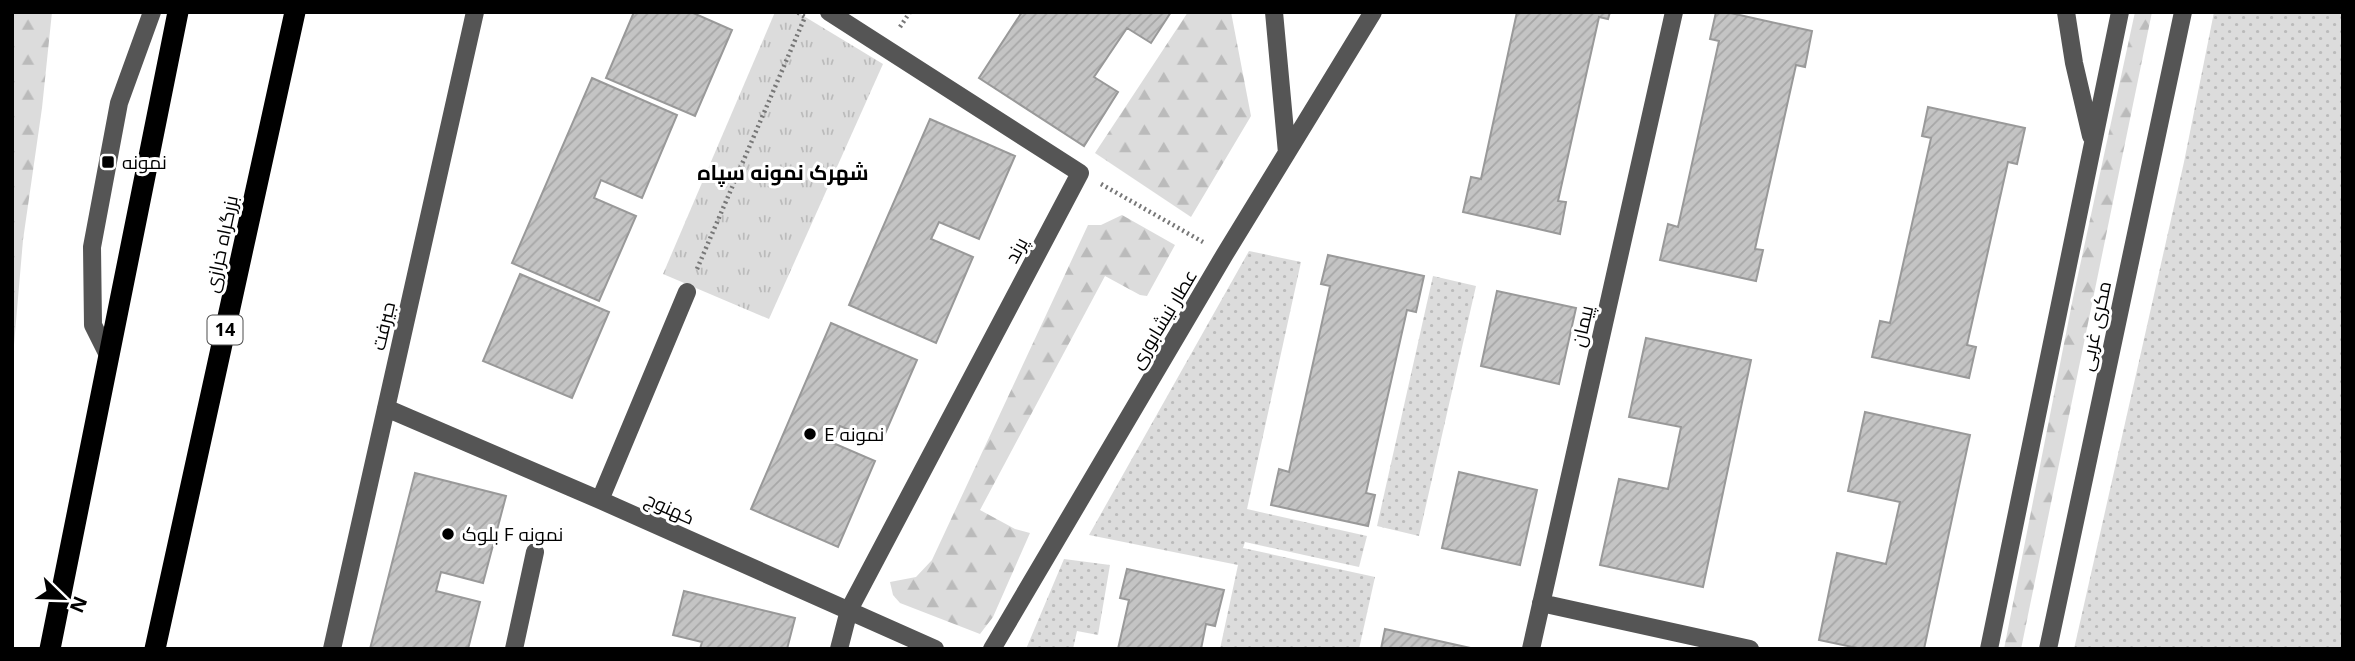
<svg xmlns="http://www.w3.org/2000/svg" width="2355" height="661" font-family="'Open Sans',Cairo,sans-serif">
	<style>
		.grass { fill: url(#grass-dots) }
		.forest { fill: url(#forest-firs) }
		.park { fill: url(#park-tufts) }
		.building { fill: url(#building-hatch); stroke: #999; stroke-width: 2 }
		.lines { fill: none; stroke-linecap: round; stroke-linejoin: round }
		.path { stroke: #777; stroke-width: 4.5; stroke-dasharray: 2 3.5; stroke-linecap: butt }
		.minor { stroke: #555; stroke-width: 18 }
		.highway { stroke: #000; stroke-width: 21 }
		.poi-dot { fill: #000; stroke: #fff; stroke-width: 2.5 }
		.labels { text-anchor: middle; stroke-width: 6; stroke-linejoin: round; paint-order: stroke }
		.shield { fill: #fff; stroke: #4c4c4c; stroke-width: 2 }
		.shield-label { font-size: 18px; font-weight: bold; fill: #000 }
		.poi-label { font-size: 19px; fill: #000; stroke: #fff; text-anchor: start }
		.street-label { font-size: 19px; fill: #000; stroke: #fff }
		.neighbourhood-label { font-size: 21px; font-weight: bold; fill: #000; stroke: #fff }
	</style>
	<defs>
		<pattern id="grass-dots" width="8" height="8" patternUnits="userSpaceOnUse" patternTransform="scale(1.75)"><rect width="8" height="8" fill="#dcdcdc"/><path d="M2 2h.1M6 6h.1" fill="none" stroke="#bbb" stroke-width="1.8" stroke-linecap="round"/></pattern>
		<pattern id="forest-firs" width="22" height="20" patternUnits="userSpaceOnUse" patternTransform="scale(1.75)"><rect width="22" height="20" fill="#dcdcdc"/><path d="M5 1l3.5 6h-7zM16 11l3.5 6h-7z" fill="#bbb"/></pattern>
		<pattern id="park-tufts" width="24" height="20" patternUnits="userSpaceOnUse" patternTransform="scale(1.75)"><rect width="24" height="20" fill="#dcdcdc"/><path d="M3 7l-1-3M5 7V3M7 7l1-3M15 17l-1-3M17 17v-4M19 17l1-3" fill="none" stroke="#bbb"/></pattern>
		<pattern id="building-hatch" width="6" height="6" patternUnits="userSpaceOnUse" patternTransform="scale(1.75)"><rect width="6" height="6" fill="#c4c4c4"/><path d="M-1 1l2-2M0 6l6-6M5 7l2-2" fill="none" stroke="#a7a7a7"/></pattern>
	</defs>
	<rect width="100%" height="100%" fill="#fff"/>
	<path class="grass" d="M2214 12H2343V649H2074L2184 162Z
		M1249 251 1301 262 1247 509 1367 536 1359 567 1245 542 1243 548 1375 577 1359 649H1220L1238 565 1089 535Z
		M1433 276 1476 286 1419 536 1377 526Z
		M1064 559 1110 565 1098 635 1077 631 1073 649H1026Z"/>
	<path class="forest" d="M12 12H52L42 108 23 240 12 368Z
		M1188 12H1231L1251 116 1191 217 1095 153Z
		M2135 12H2152L2021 649H2004L2073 298Z
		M1122 215 1175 245 1147 296 1140 295 1105 276 980 510 1015 529 1030 533 993 617 980 634 900 603 893 595 890 582 916 577 932 560 1088 225H1101Z"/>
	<path class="park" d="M775 12H797L883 64 769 319 663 274Z"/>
	<path class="building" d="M634 12H691L732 30 695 116 606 78Z
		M1022 12H1171L1151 43 1127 28 1094 77 1118 92 1084 146 979 78Z
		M1517 12H1610L1608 19 1599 17 1558 201 1566 202 1560 234 1463 212 1471 177 1481 179Z
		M1716 12H1726L1812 31 1805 67 1796 65 1755 249 1763 250 1756 281 1660 260 1668 224 1678 227 1719 41 1710 39Z
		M592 78 677 115 642 198 601 180 594 198 636 216 599 301 512 263Z
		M1928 107 2025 128 2017 164 2008 162 1967 345 1976 347 1969 378 1872 357 1880 321 1890 323 1931 138 1922 136Z
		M930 119 1015 156 979 239 939 222 931 239 973 257 936 343 849 305Z
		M1328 255 1424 276 1416 312 1407 310 1366 493 1375 495 1368 526 1271 505 1279 469 1289 472 1330 286 1321 284Z
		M520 274 609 312 572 398 483 361Z
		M1497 291 1576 308 1559 384 1481 366Z
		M831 323 917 360 881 443 840 426 833 443 875 461 838 547 751 509Z
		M1646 338 1751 360 1703 587 1600 565 1619 479 1668 489 1681 427 1629 417Z
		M1865 412 1970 435 1924 649H1862L1819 640 1837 553 1886 564 1900 502 1848 491Z
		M1459 472 1537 490 1520 565 1442 548Z
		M415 473 506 496 483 583 441 572 436 591 480 602 468 649H370Z
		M1127 569 1224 590 1215 626 1206 624 1201 649H1118L1129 600 1120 598Z
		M684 591 795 618 787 649H700L702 642 673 635Z
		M1385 629 1475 649H1381Z"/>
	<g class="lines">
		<path class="path" d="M900 27 910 12
			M1101 184 1203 242
			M697 269 805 17 797 12"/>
		<path class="minor" d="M829 12 1080 173 849 610 839 649
			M1274 12 1287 153
			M2066 12 2074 63 2091 136
			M109 357 93 325 92 247 119 103 152 12
			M386 408 600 500 935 649
			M600 500 687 292
			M1541 603 1750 649
			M332 649 475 12
			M514 649 535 552
			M992 649 1225 254 1373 12
			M1531 649 1674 12
			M1989 649 2120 12
			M2048 649 2183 12"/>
		<path class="highway" d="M50 649 178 12
			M155 649 295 12"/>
	</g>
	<g class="poi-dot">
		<rect x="101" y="155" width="14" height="14" rx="3.5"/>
		<circle cx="810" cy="434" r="7"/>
		<circle cx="448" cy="534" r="7"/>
	</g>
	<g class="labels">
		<rect class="shield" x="207.5" y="315.5" width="35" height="29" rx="5"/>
		<g class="shield-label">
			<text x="225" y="336">14</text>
		</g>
		<g class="poi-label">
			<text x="122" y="169">نمونه</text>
			<text x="824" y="441">E نمونه</text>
			<text x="462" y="541">بلوک F نمونه</text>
		</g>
		<g class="street-label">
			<text transform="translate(221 244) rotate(-78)" y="7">بزرگراه خرازی</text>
			<text transform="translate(1016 250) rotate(-62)" y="7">پرند</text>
			<text transform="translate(1163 319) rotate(-59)" y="7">عطار نیشابوری</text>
			<text transform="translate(383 326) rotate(-77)" y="7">جيرفت</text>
			<text transform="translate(1582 326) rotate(-77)" y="7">پیمان</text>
			<text transform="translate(2095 326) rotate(-78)" y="7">مکری غربی</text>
			<text transform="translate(670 508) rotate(24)" y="7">كهنوج</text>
		</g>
		<g class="neighbourhood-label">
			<text x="783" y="180">شهرک نمونه سپاه</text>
		</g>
	</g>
	<rect width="2355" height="661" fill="none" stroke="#000000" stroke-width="28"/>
	<g transform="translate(63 598) rotate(113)" stroke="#ffffff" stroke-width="5" paint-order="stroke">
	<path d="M0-5L12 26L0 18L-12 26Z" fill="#000000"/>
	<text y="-10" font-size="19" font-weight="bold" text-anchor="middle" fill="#000000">N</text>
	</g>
</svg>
